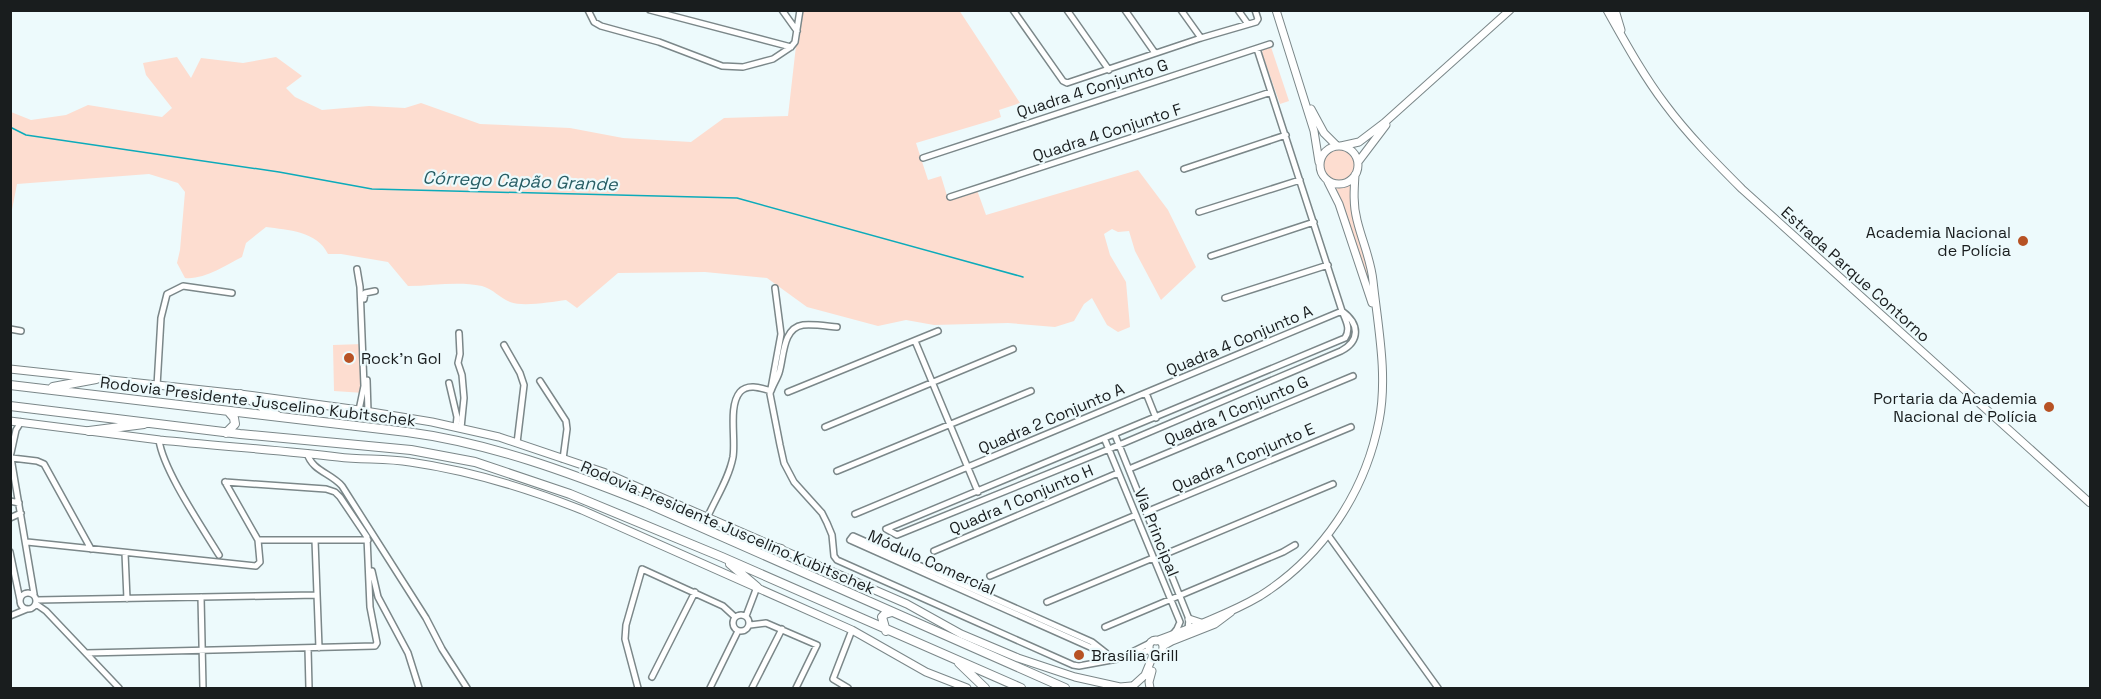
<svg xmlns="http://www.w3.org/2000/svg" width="2101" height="699" font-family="'Space Grotesk',sans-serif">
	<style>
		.green { fill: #fdddd0 }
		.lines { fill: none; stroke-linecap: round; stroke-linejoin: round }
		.stream { stroke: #0cabba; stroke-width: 1.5 }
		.minor-casing { stroke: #7b8789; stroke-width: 8 }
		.major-casing { stroke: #7b8789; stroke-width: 9 }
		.highway-casing { stroke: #7b8789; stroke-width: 10 }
		.minor { stroke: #fff; stroke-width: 5 }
		.major { stroke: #fff; stroke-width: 7 }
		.highway { stroke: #fff; stroke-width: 8 }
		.poi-dot { fill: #b75224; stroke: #edfafc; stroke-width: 2 }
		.labels { text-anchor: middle; stroke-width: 4.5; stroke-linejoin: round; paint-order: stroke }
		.street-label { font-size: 16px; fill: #191d1e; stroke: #edfafc }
		.poi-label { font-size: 16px; fill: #191d1e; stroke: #edfafc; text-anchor: end }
		.water-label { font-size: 18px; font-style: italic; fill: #275d64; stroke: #edfafc }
	</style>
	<rect width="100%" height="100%" fill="#edfafc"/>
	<path class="green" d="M959 10 1020 103 999 110 1001 117 993 120 916 143 928 180 941 176 948 199 977 190 986 215 1138 170 1168 210 1196 267 1161 300 1135 251 1129 231 1118 232 1112 229 1104 234 1110 255 1126 282 1130 327 1118 332 1107 325 1092 298 1084 304 1074 321 1055 327 1008 323 934 325 906 320 878 326 807 307 767 278 705 272 618 273 577 308 566 300C551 302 523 307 510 302 500 298 493 289 482 286 457 281 433 286 408 286L388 262 341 254H328C317 231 288 230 266 227L246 243 242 257C226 265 204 280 185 278L177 263 180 250 185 192 178 183 149 174 17 184 11 215V112L31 120 66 115 88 105 162 117 172 108 146 75 143 63 177 57 191 78 201 58 243 63 276 57 302 76 286 88 295 97 322 110 369 106 405 108 421 103 480 124 570 128 623 138 691 142 724 118 788 116 800 11Z
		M1271 47 1289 101 1280 104 1262 53 1263 49Z
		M1321 165a18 18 0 1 1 36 0a18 18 0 1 1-36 0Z
		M1353 184 1352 195 1371 268 1375 305 1336 187Z
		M363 344 364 393 334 391 333 345Z"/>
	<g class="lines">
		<path class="stream" d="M10 127 26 135 279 172 372 189 737 198 1023 277"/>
		<defs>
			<path id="minor" d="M588 10 594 22 601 26 659 42 722 66 743 67 773 59 791 47 795 42 800 10
				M650 10 791 47
				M782 10 797 31
				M1013 10 1063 81 1067 83 1201 38 1256 22 1258 19 1255 10
				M1067 10 1109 70
				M1125 10 1155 53
				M1181 10 1201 38
				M1238 10 1248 24
				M1257 49 1342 311C1346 321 1351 329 1345 338L886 529 897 535 1119 445 1341 351C1360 341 1360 324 1342 311
				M923 158 1270 44
				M1184 169 1286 135
				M950 197 1271 92
				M1199 212 1300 180
				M1211 256 1314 222
				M357 269 360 287 364 386 359 410
				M775 288 781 334 770 394 780 445 784 463 794 482 822 513 827 523 832 535 834 556 837 560 1073 665 1079 666 1128 657 1150 650
				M1225 298 1328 265
				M364 299 365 293 375 291
				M10 329 21 331
				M459 333 460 354 458 363 462 375 464 398 461 428
				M915 341 978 492
				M504 345 520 373 524 385 517 443
				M367 380 368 412
				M540 381 566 421 567 429 563 459
				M449 383 457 417 456 427
				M157 386 161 318 167 294 183 286 232 293
				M788 392 938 331
				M1146 393 1156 418
				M825 427 1013 349
				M1115 435 1189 619 1188 629
				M159 440C163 470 202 527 219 555
				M1105 440 1180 622 1177 629 1173 634
				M10 452 34 594
				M11 453 16 430 21 422
				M307 453C312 471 331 473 342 486L426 618 442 649 467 688
				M12 458 37 461 44 464 91 549
				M1129 469 1353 376
				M837 471 1031 391
				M10 501 19 503
				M1146 512 1351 427
				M855 514 1342 311
				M10 518 21 513
				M707 518C716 498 729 478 733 457 736 439 728 406 740 392 748 383 761 388 771 391 773 385 777 379 779 373 784 358 782 328 803 325 814 324 826 326 837 327
				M1328 535 1438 688
				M258 540H368
				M315 540 319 648
				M850 540 853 536 1092 642 1106 653 1108 660
				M850 540 1090 647 1097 651 1102 661
				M27 542 256 566 260 562 258 540 225 482
				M934 551 1118 473
				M10 552 20 600
				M125 553 127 599
				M1163 555 1333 484
				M372 571 378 597 408 653 419 688
				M990 576 1136 515
				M20 601a8 8 0 1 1 16 0a8 8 0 1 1-16 0Z
				M201 597 203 688
				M37 600 317 595
				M1047 602 1153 558
				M36 604 46 611 119 688
				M733 623a8 8 0 1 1 16 0a8 8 0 1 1-16 0Z
				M10 616 27 609
				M746 616 757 587
				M750 625 766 623 817 645 796 688
				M1105 627 1283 552 1295 545
				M308 648 309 688
				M1132 652 1152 642
				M86 653 375 646 377 643 370 607 367 537 340 497 335 492 326 489 225 482
				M652 677 695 592
				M638 688 625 639 626 625 642 569 723 606 735 617
				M710 688 738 631
				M752 688 782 629
				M848 688 833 679 852 630"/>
			<path id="major" d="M1276 10 1314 131 1319 162
				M1607 10C1625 42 1643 75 1665 104 1688 135 1715 162 1742 189L2090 503
				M1615 10 1621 30
				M1311 109 1324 133 1336 145
				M1320 165a19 19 0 1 1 38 0a19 19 0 1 1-38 0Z
				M1341 146 1359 142 1384 123 1510 10
				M1358 162 1386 125
				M1328 182 1339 204 1372 303
				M10 369 240 394 359 410 432 422 499 437 603 472 907 604 961 634 1018 658 1075 677 1120 687 1131 686
				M10 421C60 427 110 434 160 440 219 446 278 450 338 457 362 460 386 458 410 462 466 470 529 489 582 510L852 630 926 672 967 688
				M1189 619 1201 623
				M1149 647a7 7 0 1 1 14 0a7 7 0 1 1-14 0Z
				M1156 641C1188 629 1231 613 1260 596 1322 557 1365 493 1379 421 1388 376 1378 327 1373 281 1371 260 1362 241 1357 220 1353 205 1354 190 1355 175
				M1163 646 1172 641 1215 624 1231 612
				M1134 685 1145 675 1154 653
				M1150 688 1149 682 1152 671"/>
			<path id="highway" d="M10 385 407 432C490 443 568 472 646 503L1065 688
				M53 387 96 379
				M240 394 278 416
				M10 406 240 434 411 450 475 462 570 494 722 557 1021 688
				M89 431 144 424
				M226 433 235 424 234 418 228 411
				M741 540 781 549
				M730 564 757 587
				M886 631 882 617 885 614 892 612
				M959 663 985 688"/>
		</defs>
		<use href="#minor" class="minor-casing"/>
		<use href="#major" class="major-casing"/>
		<use href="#highway" class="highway-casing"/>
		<use href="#minor" class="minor"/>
		<use href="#major" class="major"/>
		<use href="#highway" class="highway"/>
	</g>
	<g class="poi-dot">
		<circle cx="2023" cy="241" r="6"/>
		<circle cx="349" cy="358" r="6"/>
		<circle cx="2049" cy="407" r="6"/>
		<circle cx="1079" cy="655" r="6"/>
	</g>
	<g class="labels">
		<g class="street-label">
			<text transform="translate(1092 88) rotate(-18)" y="6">Quadra 4 Conjunto G</text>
			<text transform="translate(1107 132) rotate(-18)" y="6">Quadra 4 Conjunto F</text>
			<text transform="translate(1856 274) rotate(42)" y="6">Estrada Parque Contorno</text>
			<text transform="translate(1239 340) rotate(-23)" y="6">Quadra 4 Conjunto A</text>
			<text transform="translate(258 401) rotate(7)" y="6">Rodovia Presidente Juscelino Kubitschek</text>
			<text transform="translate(1236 410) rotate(-23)" y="6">Quadra 1 Conjunto G</text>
			<text transform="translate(1051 418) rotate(-23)" y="6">Quadra 2 Conjunto A</text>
			<text transform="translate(1243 457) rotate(-23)" y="6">Quadra 1 Conjunto E</text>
			<text transform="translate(1021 499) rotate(-23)" y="6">Quadra 1 Conjunto H</text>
			<text transform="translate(728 527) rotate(23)" y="6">Rodovia Presidente Juscelino Kubitschek</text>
			<text transform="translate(1157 532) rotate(68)" y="6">Via Principal</text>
			<text transform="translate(932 562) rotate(24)" y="6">Módulo Comercial</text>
		</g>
		<g class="poi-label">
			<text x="2011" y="238">Academia Nacional<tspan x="2011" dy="18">de Polícia</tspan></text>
			<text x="361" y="364" text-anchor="start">Rock'n Gol</text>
			<text x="2037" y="404">Portaria da Academia<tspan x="2037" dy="18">Nacional de Polícia</tspan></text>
			<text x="1091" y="661" text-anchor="start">Brasília Grill</text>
		</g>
		<g class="water-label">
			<text transform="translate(520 181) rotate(2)" y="6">Córrego Capão Grande</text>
		</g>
	</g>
	<rect width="2101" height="699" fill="none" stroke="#191d1e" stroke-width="24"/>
</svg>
